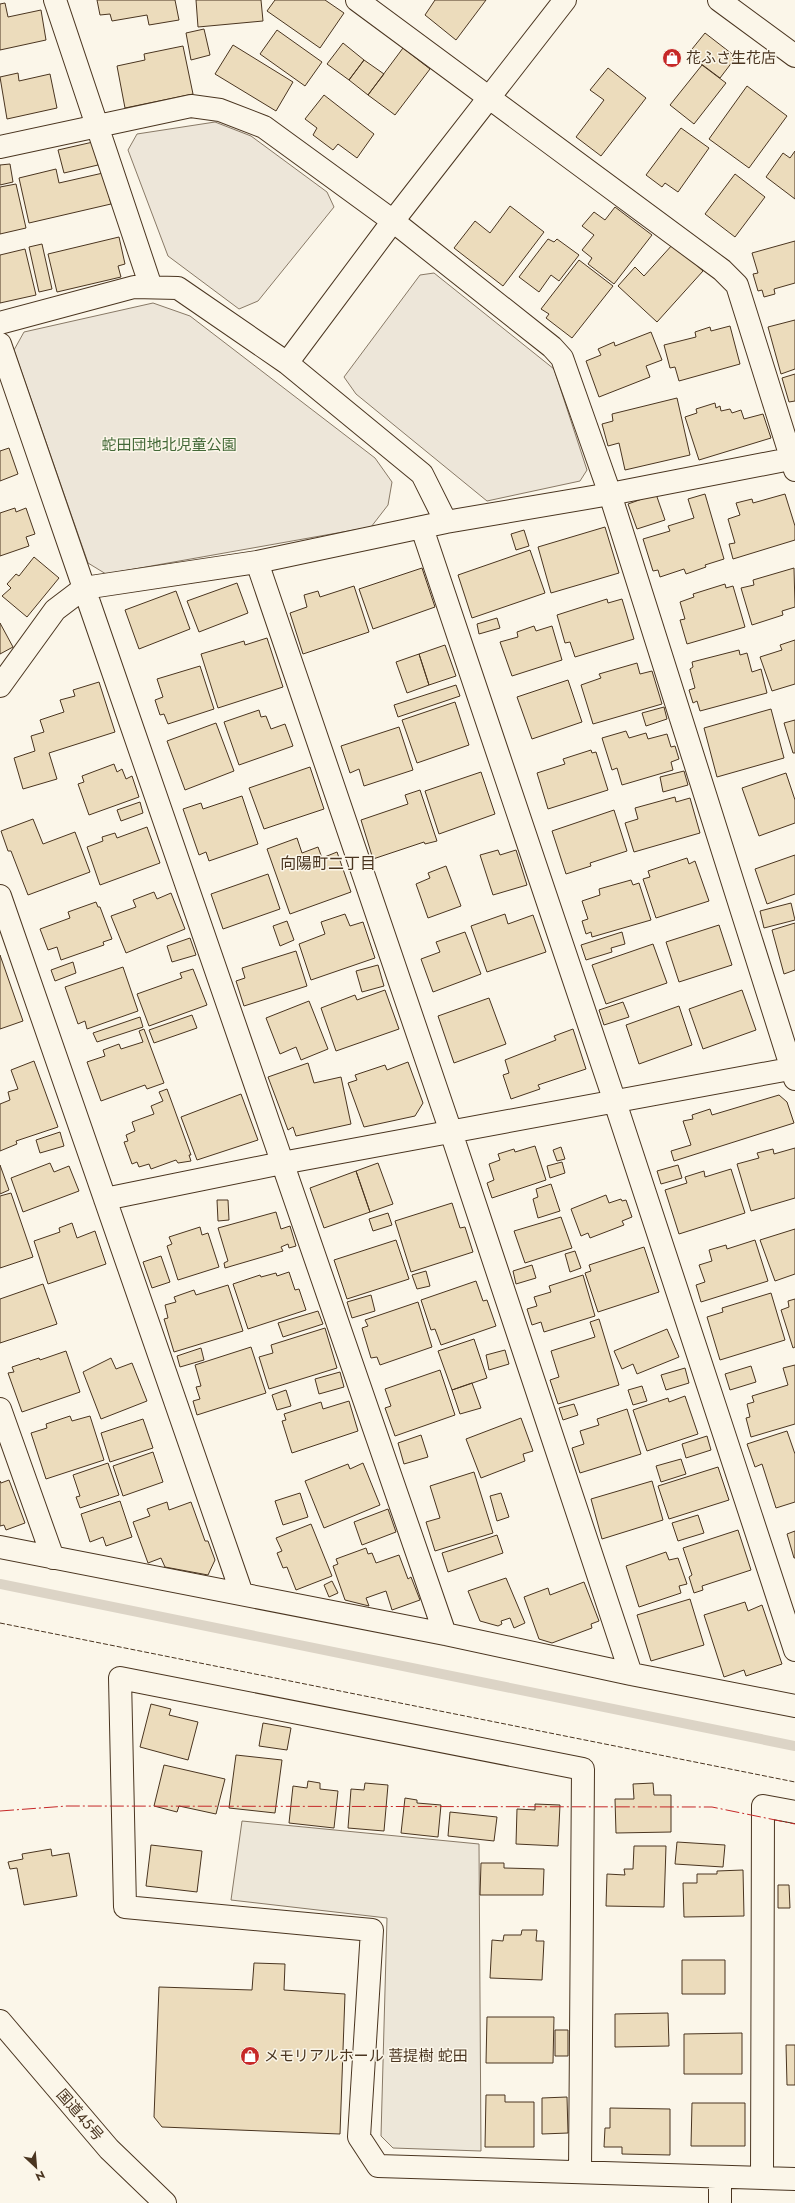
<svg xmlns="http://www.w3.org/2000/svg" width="795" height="2203" font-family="Jost,'Noto Sans JP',sans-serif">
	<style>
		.green { fill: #ede6d9; stroke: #887966 }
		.parking { fill: #ede7d9; stroke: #887966 }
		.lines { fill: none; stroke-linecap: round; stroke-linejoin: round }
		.stream { stroke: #dcd4c6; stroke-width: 10 }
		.building { fill: #ecdcbc; stroke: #4a3520 }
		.street-casing { stroke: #4a3520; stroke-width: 24 }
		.secondary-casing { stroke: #4a3520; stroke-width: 24 }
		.highway-casing { stroke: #4a3520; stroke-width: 24 }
		.street { stroke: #fbf6e9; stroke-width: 22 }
		.secondary { stroke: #fbf6e9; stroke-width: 22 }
		.highway { stroke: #fbf6e9; stroke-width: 22 }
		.fence { stroke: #4a3520; stroke-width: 1; stroke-dasharray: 5 2; stroke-linecap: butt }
		.power { stroke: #c62828; stroke-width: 1; stroke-dasharray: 14 3 2 3; stroke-linecap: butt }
		.labels { text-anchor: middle; stroke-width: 3; stroke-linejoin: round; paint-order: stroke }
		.poi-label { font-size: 15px; fill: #4a3520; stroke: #fbf6e9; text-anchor: start }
		.park-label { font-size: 15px; fill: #436837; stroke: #fbf6e9 }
		.street-label { font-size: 15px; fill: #4a3520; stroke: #fbf6e9 }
		.neighbourhood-label { font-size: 16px; fill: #4a3520; stroke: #fbf6e9 }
	</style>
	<rect width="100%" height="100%" fill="#fbf6e9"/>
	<path class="green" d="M215 122 251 136 327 192 334 207 258 301 239 309 168 256 128 150 137 134Z
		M434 273 554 369 587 470 580 481 487 501 356 394 344 377 420 275Z
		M153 303 190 316 375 458 392 482 388 505 371 527 106 574 88 563 14 350 24 332Z"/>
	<path class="parking" d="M242 1821 479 1844 481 2151 393 2148 381 2136 387 1918 231 1900Z"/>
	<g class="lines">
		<path class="stream" d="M0 1584 795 1746"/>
	</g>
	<path class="building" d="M97 0H175L179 20 149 25 147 15 112 21 110 14 100 15Z
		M196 0H261L263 21 198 27Z
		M275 0H325L344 13 320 48 267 11Z
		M435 0H486L456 40 425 15Z
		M5 3 8 17 41 10 46 40 0 50V4Z
		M204 29 210 55 191 60 186 33Z
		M277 30 322 62 305 86 260 54Z
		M705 33 736 57 720 78 688 54Z
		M343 43 364 60 349 80 327 64Z
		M233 45 293 82 276 111 215 74Z
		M183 46 193 94 125 108 117 66 145 60 144 54Z
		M403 48 430 69 395 115 368 95Z
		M364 60 384 74 368 95 349 80Z
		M702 65 726 83 694 124 670 105Z
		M608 68 646 98 601 156 576 137 604 100 590 90Z
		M18 73 19 81 50 74 57 108 7 119 0 77Z
		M747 86 787 116 749 168 709 139Z
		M324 95 374 134 357 158 338 144 333 150 313 135 317 128 305 119Z
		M681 128 709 148 678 192 665 183 662 187 646 175Z
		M93 142 98 165 64 173 58 150Z
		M795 151V199L766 177 783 153 790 158Z
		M10 164 13 182 0 185V165Z
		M56 169 59 183 103 173 111 204 29 223 19 178Z
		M735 174 765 197 735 237 705 214Z
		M16 184 26 228 0 234V187Z
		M510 206 544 232 503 286 454 248 475 221 490 233Z
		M615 207 652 235 614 284 588 264 592 258 582 250 594 235 582 226 594 212 605 220Z
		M119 237 125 264 118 266 121 277 57 292 48 254Z
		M548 239 554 242 557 239 579 255 559 281 551 275 539 292 519 277Z
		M795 241V283L774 289 775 294 764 297 762 290 758 291 753 274 758 273 752 253Z
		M42 244 52 289 39 292 29 247Z
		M673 244 703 271 657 322 618 286 635 267 644 276Z
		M25 249 36 295 0 303V255Z
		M579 260 613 286 572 338 546 318 549 314 541 309Z
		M795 320V369L781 374 768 327Z
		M730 326 740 364 679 381 675 367 670 368 664 345 696 337 695 332 710 327 711 331Z
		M651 332 662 360 646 366 650 377 599 397 586 361 601 355 598 349 614 342 615 346Z
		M795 374V401L789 402 782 378Z
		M677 398 690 455 625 470 619 443 608 446 602 424 613 421 612 414Z
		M715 403 716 408 720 406 721 411 730 409 732 413 741 410 744 419 763 414 771 438 699 460 685 417 697 413 696 409Z
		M9 448 18 474 0 481V451Z
		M656 494 665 520 637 529 628 504Z
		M705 494 724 559 705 565 706 567 686 574 684 569 660 577 658 570 653 571 643 539 670 531 668 526 694 518 688 499Z
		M785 494 795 526V540L733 559 729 544 735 543 728 519 740 515 736 503 752 499 753 503Z
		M15 508 16 512 26 508 35 534 26 537 29 546 0 556V513Z
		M605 527 619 573 551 593 538 547Z
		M524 530 529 546 516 550 511 534Z
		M530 550 545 593 472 618 458 575Z
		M34 557 59 578 27 617 2 596 11 588 7 584 16 574 19 576Z
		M422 568 435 607 373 629 359 589Z
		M794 568 795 607 782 611 783 615 752 625 741 588 754 585 753 580Z
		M237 583 248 613 199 632 187 601Z
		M725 584 726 588 733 586 745 627 687 644 680 620 685 619 680 602 694 597 693 594Z
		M354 586 369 632 303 654 290 613 307 607 304 595 318 591 320 597Z
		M176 591 190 629 139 649 125 610Z
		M607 599 608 603 622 599 634 639 575 657 570 642 565 643 557 615Z
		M497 618 500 628 479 634 477 624Z
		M0 623 13 647 0 654Z
		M534 626 536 631 552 626 562 660 512 676 500 642 518 637 517 632Z
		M267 638 283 687 218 708 201 654 244 641 245 645Z
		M795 640V684L772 691 760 657 782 650 780 645Z
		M445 645 456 676 429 685 419 654Z
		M739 650 740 655 747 653 752 672 761 669 767 693 700 711 697 701 693 703 689 690 695 688 690 669 693 667 692 662Z
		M419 654 429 685 407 693 396 662Z
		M637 663 640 674 652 671 662 704 593 724 581 685 601 678 599 674Z
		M200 666 214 709 168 724 164 714 160 715 155 700 163 697 157 679Z
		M568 680 582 722 532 739 517 697Z
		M99 682 115 732 49 753 57 779 23 789 14 758 35 751 31 736 44 732 40 720 64 712 60 700 75 696 73 690Z
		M456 685 460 696 398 717 394 705Z
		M455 702 469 745 417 763 402 720Z
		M664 707 667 719 646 726 642 713Z
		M771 709 784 758 717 777 704 728Z
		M259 710 261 717 266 716 271 729 285 724 293 746 239 765 224 722Z
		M795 720V753H793L784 723Z
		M216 723 234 771 185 790 167 741Z
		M399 727 413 770 364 786 359 769 350 773 341 746Z
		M626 731 629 738 646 733 648 739 667 734 671 747 675 746 679 759 671 762 673 770 622 785 617 768 612 770 602 738Z
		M591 750 592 753 596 752 608 790 548 809 537 773 565 764 563 759Z
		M114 764 117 772 122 769 126 779 132 776 139 797 89 815 78 784 84 782 82 776Z
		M310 767 324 809 264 829 249 788Z
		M684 771 688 785 663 792 660 777Z
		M481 772 495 814 439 834 425 791Z
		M786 773 795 800V823L759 836 742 788Z
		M420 790 437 841 425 844 424 842 373 859 361 820 408 804 405 795Z
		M242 796 258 844 209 861 206 852 199 855 183 809 201 803 203 809Z
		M675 797 676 802 690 798 700 833 634 852 625 823 638 819 635 808Z
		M140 802 143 813 121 821 117 810Z
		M614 810 627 851 590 863 591 866 566 874 552 831Z
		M33 819 43 844 75 832 90 872 28 895 11 851H8L1 831Z
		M147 827 160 863 100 885 87 847 103 841 102 837 115 833 117 838Z
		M297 838 302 853 318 847 322 858 337 852 351 892 290 914 267 849Z
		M498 850 500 855 516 850 527 885 493 895 480 855Z
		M795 855V894L767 904 755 869Z
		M687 858 689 864 695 861 709 901 656 918 643 879 650 877 648 871Z
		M446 866 461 906 428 918 416 884 430 878 428 873Z
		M268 874 280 909 223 929 211 894Z
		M631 880 633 885 639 883 651 920 592 937 591 932 586 934 582 921 588 919 582 901 600 895 599 889Z
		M154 892 157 899 171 893 185 929 126 953 111 916 136 907 133 900Z
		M96 902 98 907H100L112 939 103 942 104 945 61 960 57 947 48 950 40 929 70 918 68 912Z
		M791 903 795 920 764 928 760 911Z
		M345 914 350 926 363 922 375 958 311 980 299 944 325 934 321 922Z
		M505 914 508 924 533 915 546 952 487 972 471 926Z
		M287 921 294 940 280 946 273 926Z
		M795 923V970L784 974 772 930Z
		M719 925 732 965 679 982 666 942Z
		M465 932 481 974 433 992 421 959 440 952 436 942Z
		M622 932 625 944 611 948 612 952 586 960 581 945Z
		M190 938 196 955 172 962 167 946Z
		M653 944 667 983 606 1004 592 965Z
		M296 951 307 986 244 1006 236 981 245 978 242 968Z
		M0 955 23 1021 0 1029Z
		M73 962 76 973 55 981 51 970Z
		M378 965 384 986 362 992 356 971Z
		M123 967 138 1011 87 1029 85 1021 78 1024 65 987Z
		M193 969 207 1005 149 1026 137 994 182 978 180 973Z
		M385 990 399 1029 336 1051 321 1008 355 995 357 1000Z
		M742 990 756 1030 703 1049 689 1009Z
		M489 998 506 1044 454 1063 438 1016Z
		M309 1001 328 1049 301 1060 296 1047 280 1054 266 1018Z
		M623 1002 629 1017 604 1025 599 1010Z
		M679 1006 692 1045 639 1064 626 1025Z
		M192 1015 197 1028 154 1043 149 1030Z
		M140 1017 143 1027 97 1042 93 1033Z
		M144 1029 164 1083 147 1089 145 1085 101 1101 87 1062 105 1056 103 1050 119 1044 121 1049 143 1042 139 1031Z
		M573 1029 586 1069 538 1085 540 1089 511 1099 503 1075 509 1073 505 1060 556 1040 554 1036Z
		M34 1061 58 1127 16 1141 17 1144 0 1151V1104L10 1100 8 1092 18 1089 11 1070Z
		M408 1062 423 1103 415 1116 364 1127 348 1083 357 1080 355 1075 385 1065 387 1070Z
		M308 1063 314 1083 341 1077 351 1124 296 1136 293 1127 288 1130 268 1077Z
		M167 1089 191 1155H189L191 1161 178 1163 176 1160 151 1169 149 1164 139 1167 137 1162 132 1164 124 1142 128 1141 126 1135 135 1131 132 1122 154 1114 151 1106 163 1101 159 1092Z
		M241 1094 258 1140 197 1160 181 1117Z
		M779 1095 787 1102 794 1123 674 1161 671 1151 691 1145 683 1121 693 1119 692 1115 710 1109 712 1115Z
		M60 1132 64 1146 40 1153 36 1140Z
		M535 1146 546 1180 492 1198 487 1183 494 1180 489 1164 500 1160 498 1154 514 1149 515 1152Z
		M561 1147 565 1159 557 1161 553 1150Z
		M795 1148V1198L751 1211 737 1164 759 1158 757 1153 773 1149 774 1154Z
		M562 1162 565 1173 550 1178 547 1166Z
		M50 1163 54 1172 69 1166 79 1191 23 1212 11 1178Z
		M378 1163 393 1204 370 1212 356 1171Z
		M0 1165 9 1190 0 1194Z
		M678 1165 682 1178 661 1184 657 1171Z
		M731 1169 745 1213 679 1234 665 1190 687 1183 685 1177 704 1171 705 1177Z
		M356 1171 370 1212 324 1228 310 1188Z
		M551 1184 560 1211 538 1218 533 1199 538 1197 536 1189Z
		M11 1193 33 1257 0 1268V1196Z
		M606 1195 609 1203 621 1199 622 1201 626 1200 632 1217 622 1221 624 1225 590 1238 588 1233 581 1236 571 1209Z
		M217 1200H228L229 1220 218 1221Z
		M452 1203 460 1228 465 1227 473 1252 411 1272 395 1221Z
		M276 1212 281 1229 290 1226 296 1246 289 1248 288 1244 281 1247 283 1251 225 1268 224 1263 228 1261 218 1228Z
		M388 1213 392 1225 373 1231 369 1219Z
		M561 1217 572 1248 525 1263 514 1231Z
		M72 1223 77 1238 95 1231 106 1264 48 1284 34 1241 60 1232 59 1228Z
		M200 1227 202 1235 208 1233 219 1267 178 1280 167 1246 172 1244 169 1237Z
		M795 1229V1274L775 1281 760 1240Z
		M396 1240 409 1279 347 1299 334 1260Z
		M755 1240 768 1281 701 1302 696 1285 705 1282 699 1265 712 1261 709 1250 726 1245 727 1249Z
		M644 1247 659 1292 598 1312 585 1273 591 1271 589 1265Z
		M575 1251 581 1268 570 1272 565 1254Z
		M161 1256 170 1282 152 1288 143 1262Z
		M532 1265 536 1278 516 1284 513 1271Z
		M426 1271 430 1286 417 1289 412 1275Z
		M289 1272 295 1290 299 1289 306 1310 248 1329 233 1284 260 1275 261 1277 276 1273 277 1276Z
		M583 1275 595 1316 544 1332 541 1322 532 1325 527 1309 537 1306 534 1297 551 1292 549 1286Z
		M476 1281 483 1301 487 1300 496 1326 441 1345 435 1329 431 1330 421 1300Z
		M43 1284 57 1324 0 1343V1299Z
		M228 1285 243 1331 174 1352 164 1319 168 1318 165 1305 176 1302 174 1297 194 1290 196 1295Z
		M771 1293 785 1340 720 1360 707 1317 723 1312 722 1308Z
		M371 1295 375 1311 352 1318 347 1302Z
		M795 1299V1347L793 1348 781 1310 789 1307 788 1301Z
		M418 1302 432 1347 380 1365 377 1357 371 1358 362 1328 368 1326 365 1320Z
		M318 1311 323 1324 283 1337 278 1323Z
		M599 1319 619 1385 558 1404 550 1380 559 1377 551 1351 595 1337 590 1322Z
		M325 1328 337 1368 269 1389 259 1357 273 1353 271 1345Z
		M667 1329 679 1357 637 1374 633 1364 622 1369 614 1351Z
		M474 1339 487 1378 452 1390 438 1351Z
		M251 1347 266 1393 197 1415 193 1401 200 1399 196 1387 201 1386 195 1365Z
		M201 1348 204 1360 180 1367 177 1356Z
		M505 1350 509 1364 489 1370 486 1355Z
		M66 1351 80 1392 22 1412 8 1373 14 1372 12 1367 39 1358 40 1360Z
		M111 1358 116 1369 132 1363 147 1401 101 1419 83 1372Z
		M795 1365V1424L751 1437 746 1418 750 1417 747 1404 754 1402 752 1396 788 1385 783 1368Z
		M751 1366 756 1382 730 1390 725 1374Z
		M685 1368 689 1383 666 1390 661 1375Z
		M440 1370 455 1415 395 1436 385 1408 391 1406 385 1389Z
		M340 1372 344 1387 319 1394 315 1379Z
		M472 1383 481 1408 460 1414 452 1390Z
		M642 1386 647 1401 633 1405 628 1390Z
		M286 1390 291 1406 277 1410 272 1395Z
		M685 1396 698 1434 647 1451 633 1410 668 1398 669 1402Z
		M349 1401 358 1431 292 1453 282 1421 286 1420 284 1414 321 1402 323 1409Z
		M574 1404 578 1415 563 1420 559 1408Z
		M627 1409 641 1454 580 1473 572 1448 584 1444 580 1431 599 1425 597 1419Z
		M70 1416 72 1421 90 1416 104 1460 46 1479 31 1433 47 1428 46 1424Z
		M521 1418 533 1451 523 1454 525 1461 481 1478 466 1439Z
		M143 1419 153 1448 110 1462 101 1433Z
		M787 1431 795 1454V1502L776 1508 762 1464 755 1467 747 1444Z
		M421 1435 428 1457 404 1464 398 1443Z
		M707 1436 711 1450 686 1458 682 1444Z
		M153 1452 163 1482 123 1496 113 1466Z
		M681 1459 686 1474 661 1482 656 1466Z
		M108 1463 119 1495 80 1508 76 1497 80 1496 73 1475Z
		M363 1463 380 1505 324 1528 305 1481 348 1464 350 1469Z
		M718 1467 729 1500 669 1519 658 1486Z
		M474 1472 493 1533 435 1551 426 1522 440 1518 430 1486Z
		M9 1480 25 1523 6 1530 4 1525 0 1526V1481L1 1483Z
		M652 1481 663 1520 602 1539 591 1499Z
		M300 1493 308 1517 283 1525 275 1501Z
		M501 1493 509 1517 497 1521 490 1496Z
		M120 1501 132 1537 106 1546 103 1537 90 1542 81 1514Z
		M167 1502 169 1510 191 1502 205 1541H208L215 1560 208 1575 165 1567 161 1558 148 1563 133 1522 150 1516 147 1509Z
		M388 1509 396 1532 362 1545 354 1522Z
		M698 1515 704 1533 678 1541 672 1523Z
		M311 1524 332 1576 296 1590 287 1567 283 1568 277 1553 282 1551 276 1538Z
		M738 1530 751 1570 702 1586 703 1590 694 1593 689 1577 692 1575 683 1548Z
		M795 1531V1558H794L787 1534Z
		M497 1535 503 1553 448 1572 442 1553Z
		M366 1548 368 1554 372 1553 376 1563 399 1555 408 1579 411 1577 420 1600 392 1610 386 1591 366 1598 369 1606 345 1600 333 1566 338 1564 336 1559Z
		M666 1552 669 1560 678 1558 687 1584 679 1586 681 1593 639 1607 626 1566Z
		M506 1578 525 1623 514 1628 510 1618 501 1621 502 1624 498 1626 480 1621 468 1591Z
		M332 1581 338 1593 329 1597 324 1585Z
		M584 1582 599 1621 591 1624 592 1628 552 1643 539 1639 524 1597 548 1588 550 1595Z
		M690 1599 704 1645 651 1661 637 1615Z
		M745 1602 748 1611 762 1605 782 1664 746 1676 744 1670 724 1677 704 1615Z
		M151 1704 171 1709 169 1715 198 1722 188 1760 140 1747Z
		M263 1723 291 1728 287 1750 259 1746Z
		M236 1755 282 1760 275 1813 229 1808Z
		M164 1765 225 1779 216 1814 179 1806 177 1812 154 1806Z
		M308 1781 320 1783V1789L338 1791 334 1828 289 1823 293 1786 307 1788Z
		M365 1783 388 1785 384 1831 348 1828 351 1789 364 1790Z
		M653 1783 654 1795H671V1832L616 1833 615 1799H634L633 1784Z
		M405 1798 417 1800V1803L441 1805 438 1837 401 1833Z
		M535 1804 560 1805 558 1846 516 1844 517 1809 535 1810Z
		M450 1812 497 1817 494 1841 448 1836Z
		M677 1842 725 1845 723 1867 675 1864Z
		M151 1845 202 1851 197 1892 146 1886Z
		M634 1846H666L664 1907 606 1906 607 1874 625 1875 624 1869H633Z
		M51 1849 52 1856 69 1853 77 1896 24 1905 17 1868 10 1869 8 1862 23 1859 22 1854Z
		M481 1863H504V1868L544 1869 543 1895H480Z
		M743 1870 744 1916 684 1917 683 1883H697V1874H717V1871Z
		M778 1885H789L790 1908H778Z
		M522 1930H537L536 1941H544L542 1980 490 1978 492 1940 503 1941 504 1935H521Z
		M682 1960H725V1994H682Z
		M254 1963 285 1964 284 1990 345 1994 340 2134 162 2127 154 2117 159 1987 252 1990Z
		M668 2013 669 2046 615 2047V2014Z
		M487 2017H554L553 2063H486Z
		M555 2030H568V2056H555Z
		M742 2033V2074H684V2034Z
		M786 2045H795V2085H787Z
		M486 2095H505V2102H534V2147H485Z
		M567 2097 568 2133 542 2134V2098Z
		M692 2103H745V2146H691Z
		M610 2108 670 2109V2155L622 2154V2147H604L605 2128H610Z"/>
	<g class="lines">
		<defs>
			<path id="street" d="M55 0 151 287
				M357 0 722 270 737 285 795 470
				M0 147 191 106 220 110 264 127 393 221 552 347 562 358 610 494 795 1079
				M0 323 134 287 178 288 287 363 422 474 446 522 610 494 795 458
				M0 344 84 588 55 610 0 686
				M287 363 393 221 565 0
				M422 528 615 1102 795 1650
				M257 562 451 1132 631 1674
				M0 896 242 1594
				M105 1199 282 1163 795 1068
				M0 1409 53 1558
				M0 1547 445 1634 631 1674 795 1706
				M445 1634 84 588 257 562 446 522
				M580 2172 583 1769 120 1678 125 1907 372 1930 359 2137 378 2166 795 2179
				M762 2178 763 1806 795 1812
				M720 2203V2178"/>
			<path id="secondary" d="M719 0 795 56"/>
			<path id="highway" d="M0 2021 109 2149 165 2203"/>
		</defs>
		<use href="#street" class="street-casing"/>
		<use href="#secondary" class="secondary-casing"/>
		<use href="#highway" class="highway-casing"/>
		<use href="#street" class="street"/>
		<use href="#secondary" class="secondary"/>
		<use href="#highway" class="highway"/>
		<path class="fence" d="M0 1623 795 1782"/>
		<path class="power" d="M0 1811 67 1806 712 1807 795 1824"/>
	</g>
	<defs>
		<symbol id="shop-disc" viewBox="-11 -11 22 22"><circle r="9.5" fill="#c62828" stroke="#fbf6e9"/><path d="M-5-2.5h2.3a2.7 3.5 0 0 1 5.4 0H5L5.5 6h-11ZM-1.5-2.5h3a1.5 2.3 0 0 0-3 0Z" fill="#fff"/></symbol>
	</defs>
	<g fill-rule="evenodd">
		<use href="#shop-disc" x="661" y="47" width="22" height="22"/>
		<use href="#shop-disc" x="239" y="2045" width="22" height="22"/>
	</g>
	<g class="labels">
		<g class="poi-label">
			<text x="686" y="63">花ふさ生花店</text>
			<text x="264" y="2061">メモリアルホール 菩提樹 蛇田</text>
		</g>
		<g class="park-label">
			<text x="169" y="450">蛇田団地北児童公園</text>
		</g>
		<g class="street-label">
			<text transform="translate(80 2115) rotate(49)" y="5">国道45号</text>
		</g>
		<g class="neighbourhood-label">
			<text x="328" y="869">向陽町二丁目</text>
		</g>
	</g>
	<g transform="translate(36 2167) rotate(154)" stroke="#fbf6e9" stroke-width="3" paint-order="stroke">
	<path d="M0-3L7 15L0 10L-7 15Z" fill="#4a3520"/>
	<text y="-6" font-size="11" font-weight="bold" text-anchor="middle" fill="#4a3520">N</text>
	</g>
</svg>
